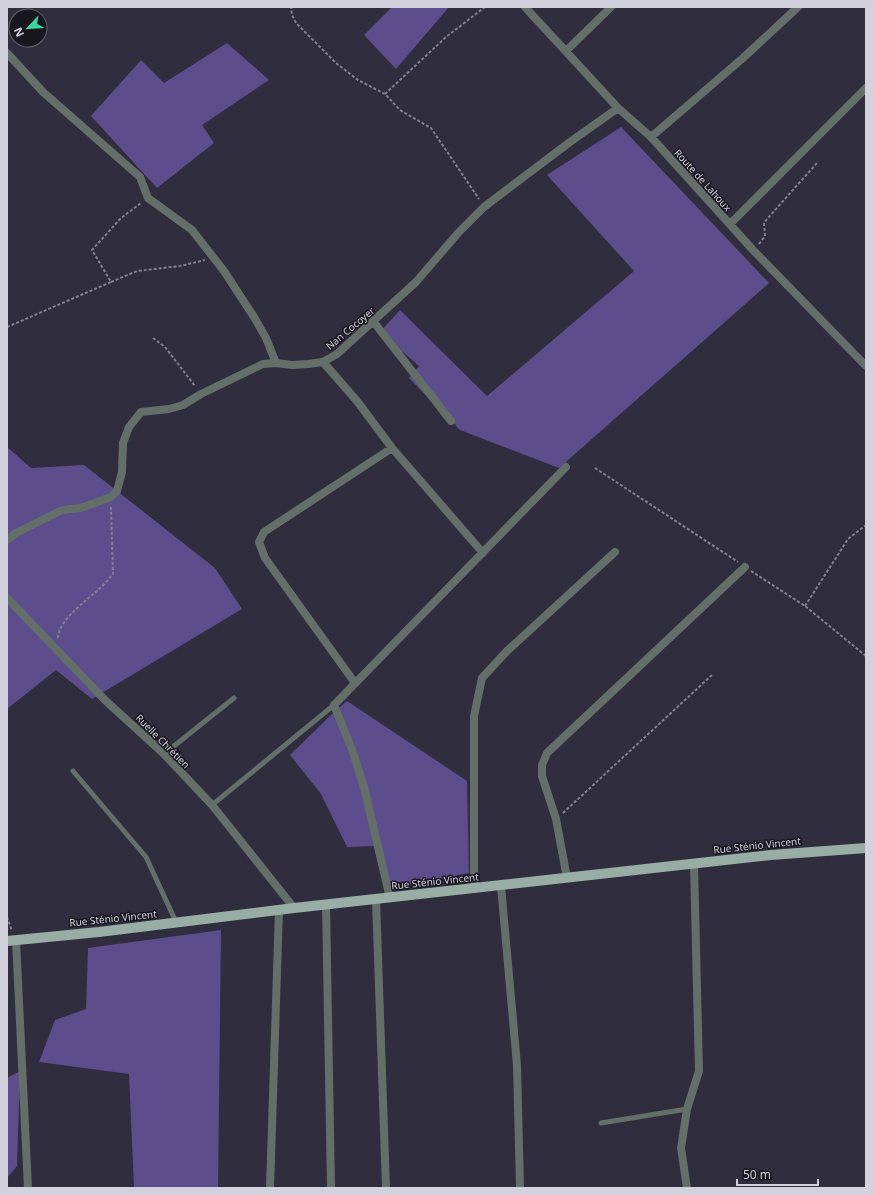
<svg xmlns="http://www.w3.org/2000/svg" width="873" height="1195" font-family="'Noto Sans',sans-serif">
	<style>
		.green { fill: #5c4d8d }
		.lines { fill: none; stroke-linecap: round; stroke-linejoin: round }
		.path { stroke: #848190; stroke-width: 2; stroke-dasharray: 3 2; stroke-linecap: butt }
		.lane { stroke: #646f6a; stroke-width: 5 }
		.street { stroke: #646f6a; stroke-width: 8 }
		.primary { stroke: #98aea4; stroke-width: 10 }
		.labels { text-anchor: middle; stroke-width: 3; stroke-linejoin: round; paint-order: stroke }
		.street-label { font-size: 10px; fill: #d3d1dd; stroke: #18161f }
	</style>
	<rect width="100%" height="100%" fill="#302d3f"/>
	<path class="green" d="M392 7H449L396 69 364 35Z
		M227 43 269 80 202 125 214 143 157 188 91 116 141 60 164 83Z
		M621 127 769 283 559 468 460 430 409 378 419 366 380 332 400 310 487 396 634 271 547 175Z
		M7 447 31 468 84 465 215 568 242 609 92 699 56 670 7 709Z
		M347 701 467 781 469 873 386 889 377 846 347 847 321 794 290 755 333 713Z
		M221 930 218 1188H134L129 1074 39 1062 55 1020 86 1009 88 948Z
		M20 1071 17 1166 7 1178V1078Z"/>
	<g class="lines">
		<path class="path" d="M293 7 291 8 292 15 296 23 336 63 358 80 385 94 400 110 431 128 479 199
			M385 94 446 37 485 7
			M759 244 765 236 764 223 767 219 817 163
			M111 282 137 271 180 266 205 260
			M7 327 111 282 92 250 121 218 141 203
			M153 338 165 347 195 386
			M595 468 738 562
			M751 571 805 606 866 656
			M805 606 848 539 866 525
			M58 638C58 620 88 600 100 588 105 584 109 578 113 574L111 506
			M563 813 713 674
			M7 917 12 931"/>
		<path class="lane" d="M164 754 234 698
			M73 771 146 857 176 922
			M212 805 334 705
			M601 1123 687 1109"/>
		<path class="street" d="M525 7 618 108 651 137 753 250 866 366
			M566 51 611 7
			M7 53 43 92 140 177 148 198 192 230 224 271 254 317 266 338 276 363
			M651 137 743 58 798 7
			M730 224 866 88
			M373 321 451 421
			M323 362 357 401 392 448 483 553
			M7 540 16 533 62 510 81 508 111 497 117 491 122 472 123 443 129 427 141 412 169 409 183 405 201 394 263 364 276 363 292 365 308 364 323 362 337 354 416 282 459 232 484 207 570 142 618 108
			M7 598 106 701 164 754 212 805 294 908
			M355 683 265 558 259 542 264 532 392 448
			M567 878 556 819 542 776V765L547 753 745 567
			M501 886 517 1065 520 1188
			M474 889V716L482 678 507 651 615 552
			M390 898 364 787 353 752 334 705 566 467
			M376 899 386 1188
			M326 904 331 1188
			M16 940 28 1188
			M270 1188 279 910
			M687 1188 681 1148 687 1109 699 1071 694 864"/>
		<path class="primary" d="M7 941 99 932 294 908 771 855 866 848"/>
	</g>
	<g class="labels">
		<g class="street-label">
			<text transform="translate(703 180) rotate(48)" y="4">Route de Lahoux</text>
			<text transform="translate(350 328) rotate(-40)" y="4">Nan Cocoyer</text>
			<text transform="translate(163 741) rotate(45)" y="4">Ruelle Chrétien</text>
			<text transform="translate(757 845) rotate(-6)" y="4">Rue Sténio Vincent</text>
			<text transform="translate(435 881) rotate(-6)" y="4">Rue Sténio Vincent</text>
			<text transform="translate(113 918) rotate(-6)" y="4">Rue Sténio Vincent</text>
		</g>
	</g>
	<rect width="873" height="1195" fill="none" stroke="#d3d1dd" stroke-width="16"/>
	<g transform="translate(28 28) rotate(245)"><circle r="19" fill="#18161f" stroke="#63616b"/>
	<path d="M0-3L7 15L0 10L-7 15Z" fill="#3cd4a3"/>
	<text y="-6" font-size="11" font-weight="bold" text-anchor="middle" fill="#d3d1dd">N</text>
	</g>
	<path d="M737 1179v6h81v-6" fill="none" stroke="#d3d1dd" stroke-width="2"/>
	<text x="743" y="1179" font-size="12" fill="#d3d1dd" stroke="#18161f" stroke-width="3" paint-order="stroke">50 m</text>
</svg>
